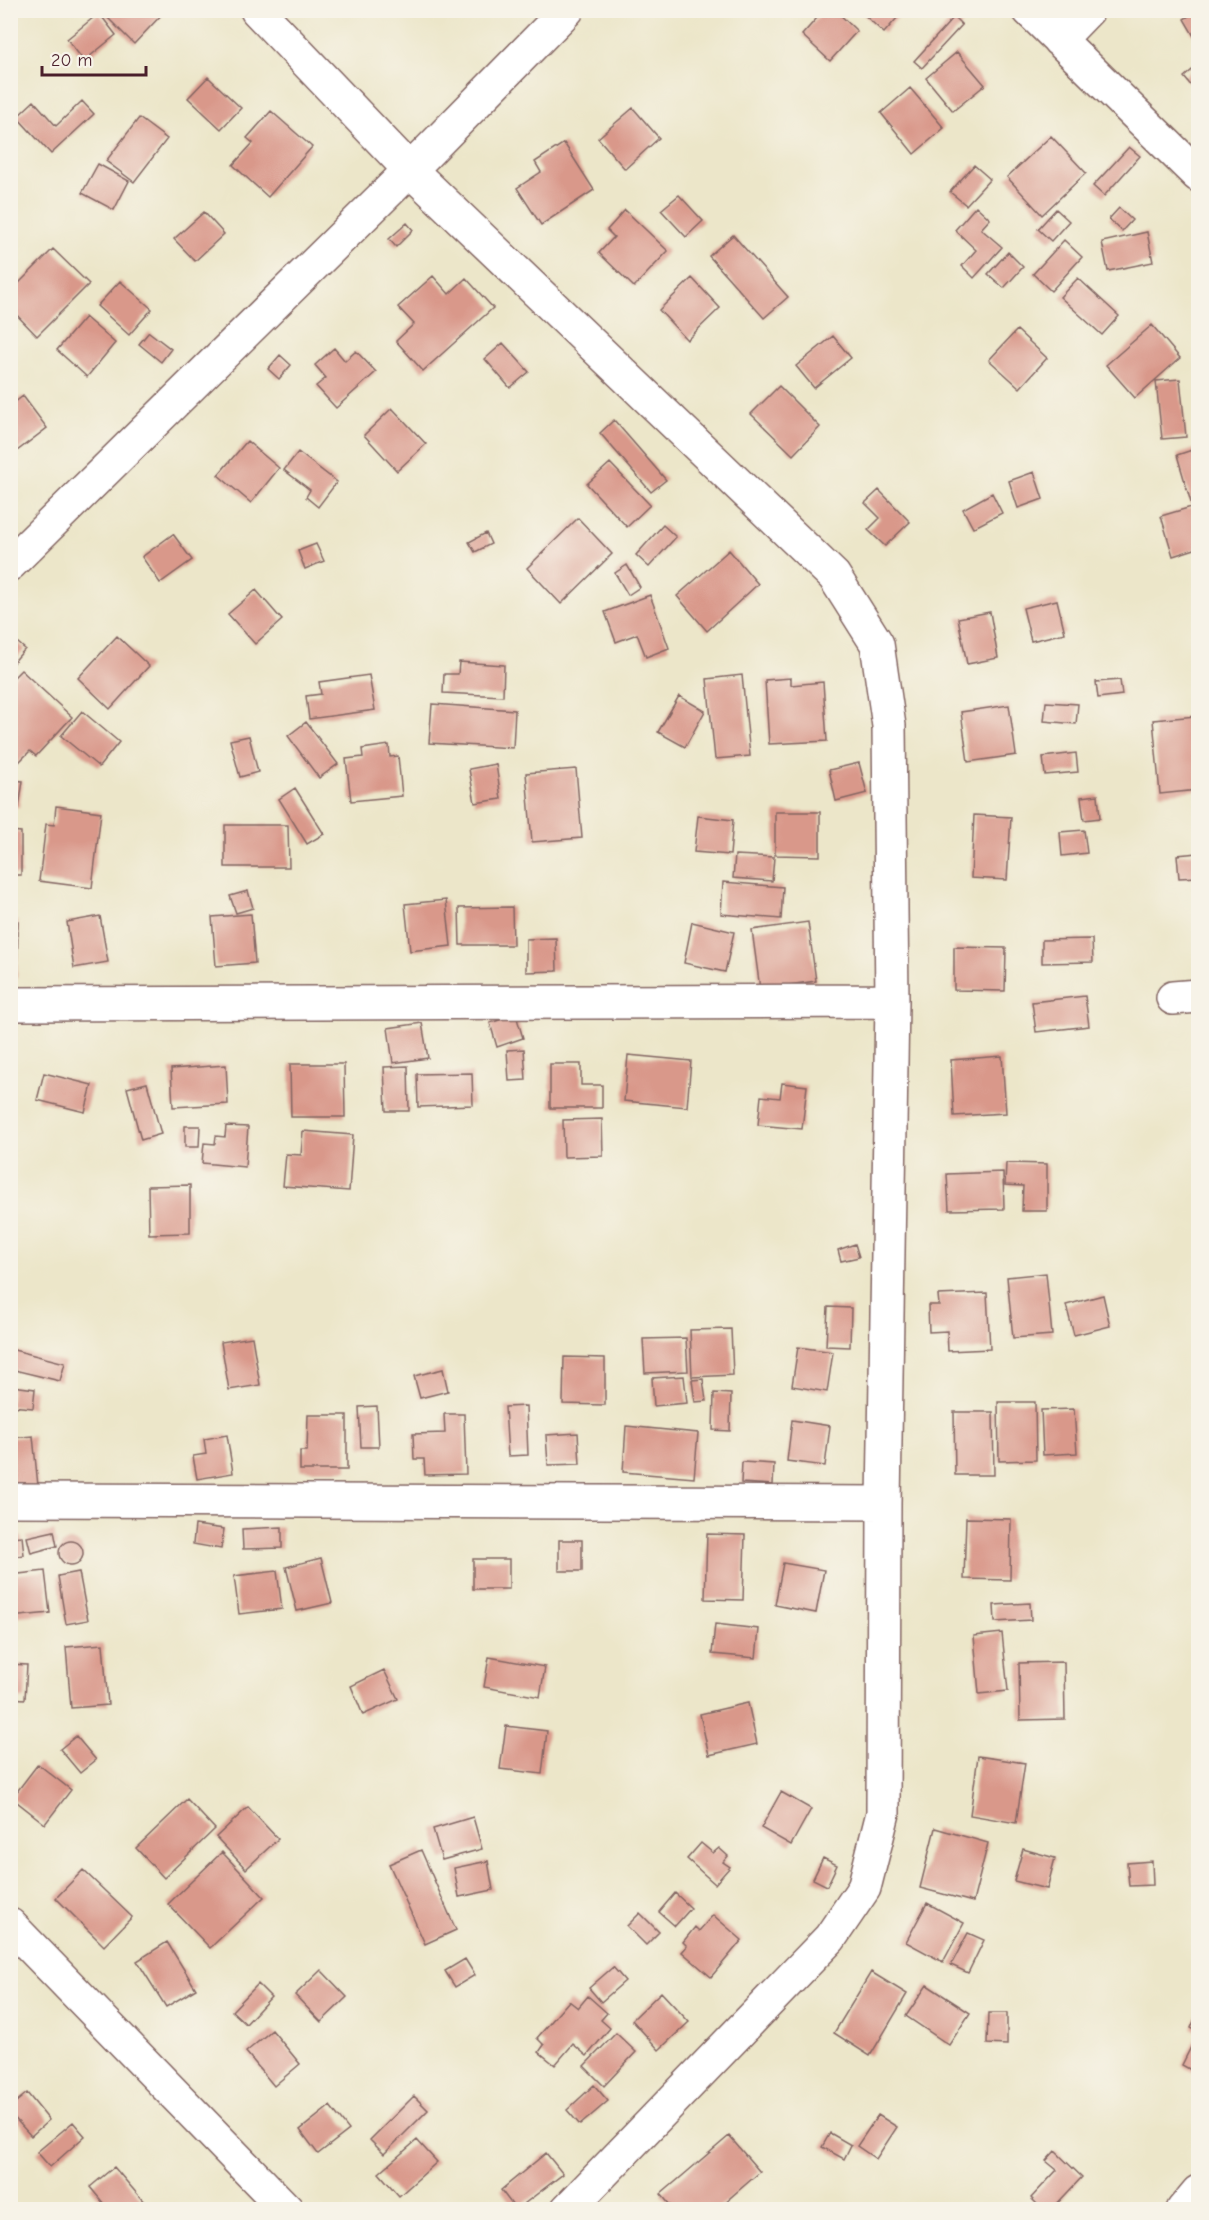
<svg xmlns="http://www.w3.org/2000/svg" width="1209" height="2220" font-family="'Comic Neue',sans-serif">
	<style>
		.building { fill: #d9988a }
		.lines { fill: none; stroke-linecap: round; stroke-linejoin: round }
		.minor-casing { stroke: #836562; stroke-width: 36 }
		.minor { stroke: #fff; stroke-width: 33 }
	</style>
	<rect width="100%" height="100%" fill="#f7f3e8"/>
	<filter id="ink" filterUnits="userSpaceOnUse"><feTurbulence type="fractalNoise" baseFrequency=".0167" numOctaves="2"/><feDisplacementMap in="SourceGraphic" scale="12" xChannelSelector="R" yChannelSelector="G"/><feConvolveMatrix kernelMatrix="1 2 1 2 8 2 1 2 1" color-interpolation-filters="sRGB"/></filter>
	<filter id="wash" filterUnits="userSpaceOnUse"><feTurbulence type="fractalNoise" baseFrequency=".008" numOctaves="4" result="noise"/><feDisplacementMap in="SourceGraphic" scale="24" xChannelSelector="R" yChannelSelector="G"/><feGaussianBlur stdDeviation="1.35" result="paint"/><feColorMatrix in="noise" values="0 0 0 0 0 0 0 0 0 0 0 0 0 0 0 0 0 1.4 0 .05"/><feComposite in="paint" operator="in"/></filter>
	<g filter="url(#wash)">
		<rect width="100%" height="100%" fill="#ece6c9"/>
		<g id="blocks">
			<path class="building" d="M100 10H166L134 44Z
				M428 10H445L438 19Z
				M824 10H835L857 31 830 61 802 35Z
				M859 10H904L884 33Z
				M1198 10V43L1184 19Z
				M99 13 116 35 84 61 67 39Z
				M954 17 962 25 922 68 914 61Z
				M957 52 985 85 953 111 926 78Z
				M1198 65V94L1184 77Z
				M208 77 241 108 221 129 188 98Z
				M910 88 944 128 914 154 881 113Z
				M34 101 56 126 82 101 94 114 51 154 17 117Z
				M633 108 659 138 625 169 598 138Z
				M271 111 312 147 268 197 233 165 253 143 247 138Z
				M139 118 167 139 134 182 106 161Z
				M1051 136 1086 173 1042 215 1007 177Z
				M564 143 594 190 541 225 517 188 541 172 535 162Z
				M1129 147 1140 156 1104 196 1093 186Z
				M98 164 129 181 114 210 82 193Z
				M974 165 990 179 966 205 950 192Z
				M679 195 703 221 686 237 661 210Z
				M976 206 990 219 981 229 1002 247 974 278 962 266 976 250 955 230Z
				M1119 208 1132 220 1122 231 1109 219Z
				M1056 209 1069 221 1051 241 1038 229Z
				M625 210 668 251 634 287 599 253 614 237 607 230Z
				M204 212 224 234 195 261 174 239Z
				M407 223 413 230 396 247 389 239Z
				M1147 232 1153 262 1108 271 1102 242Z
				M733 235 788 297 764 318 709 256Z
				M1064 240 1082 257 1051 291 1033 274Z
				M53 249 89 284 37 336 10 308V292Z
				M1008 252 1023 267 1004 288 988 274Z
				M433 276 449 294 466 278 493 308 423 371 396 341 414 324 398 307Z
				M692 278 720 308 687 340 659 310Z
				M1078 278 1119 316 1102 335 1060 297Z
				M120 281 152 309 129 335 97 306Z
				M85 317 115 343 87 377 57 350Z
				M1152 325 1180 358 1135 398 1106 365Z
				M1017 330 1047 358 1020 388 989 360Z
				M149 332 171 349 161 362 139 344Z
				M833 336 851 358 814 388 796 366Z
				M503 343 529 372 510 388 485 359Z
				M334 348 345 361 356 351 376 372 336 408 316 386 326 378 315 365Z
				M280 355 291 365 279 379 268 369Z
				M1180 379 1186 437 1162 439 1156 381Z
				M779 386 820 427 793 455 751 414Z
				M23 396 47 428 13 454 10 451V406Z
				M392 408 426 444 397 471 364 435Z
				M614 420 666 480 651 492 600 433Z
				M247 441 279 468 251 503 218 475Z
				M1198 448V504L1192 506 1177 455Z
				M298 452 337 482 318 507 306 497 310 490 284 470Z
				M610 463 650 505 627 527 587 484Z
				M1034 472 1043 499 1018 508 1009 481Z
				M879 490 910 522 885 546 868 530 880 518 865 503Z
				M992 493 1002 513 973 528 963 509Z
				M1198 505V548L1173 556 1161 516Z
				M578 518 612 554 561 604 527 568Z
				M663 525 676 537 649 567 636 555Z
				M486 533 491 544 475 552 469 542Z
				M173 534 192 560 160 583 142 557Z
				M316 544 324 561 305 569 298 551Z
				M729 550 758 584 707 631 677 596Z
				M627 565 640 587 628 595 615 573Z
				M256 590 282 620 255 644 228 614Z
				M650 595 669 648 646 657 637 634 616 642 605 612Z
				M1057 600 1065 633 1031 641 1023 608Z
				M990 612 998 658 967 664 958 618Z
				M10 636 25 649 10 666Z
				M117 636 149 666 110 709 78 678Z
				M459 662 504 665 503 696 443 693 444 674H458Z
				M21 670 72 717 36 756 30 751 18 763 10 756V681Z
				M369 675 375 710 309 719 306 696 321 694 319 682Z
				M742 675 750 756 715 759 707 679Z
				M791 678V685L823 682 827 741 769 744 765 680Z
				M1120 680 1122 695 1098 698 1096 682Z
				M679 696 705 711 685 747 658 732Z
				M1046 702 1078 704 1076 724 1044 721Z
				M432 704 515 710 513 748 429 743Z
				M1009 705 1016 755 968 762 961 712Z
				M82 711 119 742 99 767 61 736Z
				M1196 716 1198 790 1160 794 1153 720Z
				M306 722 338 764 319 778 288 736Z
				M249 736 258 772 240 777 230 740Z
				M389 745 390 757 398 756 402 796 351 801 346 759 363 757 362 749Z
				M1076 753 1078 772 1045 775 1043 757Z
				M859 763 867 793 836 801 829 770Z
				M496 764 501 799 475 803 469 769Z
				M576 769 582 838 532 842 526 773Z
				M10 780 23 781 19 807 10 806Z
				M295 788 324 834 307 844 279 799Z
				M1098 795 1100 818 1084 820 1081 797Z
				M56 806 101 812 92 888 39 881 46 824 54 825Z
				M775 812H820V856L775 855Z
				M974 815 1011 817 1007 880 971 878Z
				M698 816 733 820 730 855 694 852Z
				M225 825H288L289 867H225Z
				M1084 830 1087 853 1062 856 1060 832Z
				M10 831 21 832V875H10Z
				M1198 853V877L1179 878 1177 855Z
				M735 855 774 857 772 881 733 878Z
				M723 882 783 887 781 919 721 914Z
				M248 891 253 908 236 913 230 896Z
				M446 900 451 946 410 951 405 904Z
				M512 907 513 945H460L459 908Z
				M251 914 255 963 216 966 212 917Z
				M100 916 108 962 74 968 67 922Z
				M10 921H18L17 978H10Z
				M692 922 734 932 725 972 684 963Z
				M808 922 816 981 760 989 752 930Z
				M556 938 557 971 526 972V939Z
				M1092 939 1093 962 1042 963V940Z
				M954 947 1006 948 1005 991 954 990Z
				M1085 996 1089 1026 1036 1032 1032 1002Z
				M516 1015 523 1038 497 1047 490 1023Z
				M422 1023 428 1058 393 1063 388 1028Z
				M524 1049 526 1080 509 1081 507 1050Z
				M628 1055 691 1061 687 1107 624 1101Z
				M1002 1056 1006 1113 954 1116 951 1060Z
				M290 1064H344L345 1117H291Z
				M550 1064H581V1085H602V1108H550Z
				M226 1065 228 1104 173 1107 171 1069Z
				M408 1066 409 1111H386L384 1067Z
				M44 1073 92 1085 85 1112 37 1100Z
				M472 1073 473 1105 418 1107 417 1074Z
				M147 1083 161 1134 141 1140 127 1088Z
				M782 1083 807 1086 802 1129 758 1125 761 1096 780 1098Z
				M602 1119 603 1156 564 1157 563 1120Z
				M185 1126H200L199 1147H185Z
				M226 1126 248 1127 245 1167 202 1163 204 1143 215 1144 216 1136 225 1137Z
				M303 1131 353 1135 349 1191 283 1186 286 1154 301 1155Z
				M1006 1163 1047 1164V1211H1022L1023 1186 1005 1185Z
				M1003 1172 1004 1209 949 1210 947 1174Z
				M190 1185V1233L149 1234 148 1186Z
				M855 1244 859 1257 841 1261 838 1250Z
				M1046 1273 1052 1335 1013 1338 1007 1277Z
				M987 1293 990 1349 948 1351 947 1331 929 1332 928 1305H939L938 1295Z
				M1103 1295 1110 1326 1074 1335 1066 1305Z
				M828 1307 851 1308 850 1347 826 1346Z
				M731 1329 733 1375 692 1377 690 1330Z
				M252 1337 260 1385 229 1390 221 1342Z
				M686 1338 688 1371 645 1373 643 1339Z
				M798 1347 833 1352 827 1392 792 1386Z
				M10 1349 65 1363 60 1381 10 1369Z
				M564 1357 605 1358V1405L563 1404Z
				M443 1369 448 1391 420 1398 414 1376Z
				M684 1376 687 1403 654 1406 652 1378Z
				M703 1379 706 1401 695 1402 692 1380Z
				M12 1386 35 1389 33 1408 10 1406Z
				M714 1393 731 1394 730 1431 713 1430Z
				M998 1402H1035L1036 1460 999 1461Z
				M377 1406 379 1447H361L359 1407Z
				M526 1406 528 1455 508 1456 505 1407Z
				M1074 1409 1077 1453 1043 1455 1041 1410Z
				M954 1412H993L994 1475H955Z
				M444 1414H464L466 1474 425 1475 424 1459H414L413 1434 445 1433Z
				M308 1415H347V1470H300V1451H307Z
				M792 1420 830 1426 825 1466 787 1461Z
				M626 1426 698 1433 694 1478 623 1472Z
				M578 1433 580 1464 548 1465 546 1435Z
				M227 1435 233 1473 197 1479 193 1456 206 1454 204 1439Z
				M33 1436 38 1486 13 1489 12 1476H10V1438Z
				M742 1462 774 1464 773 1485 741 1483Z
				M966 1518 1011 1519 1010 1580 964 1579Z
				M195 1525 224 1529 221 1549 193 1544Z
				M282 1527V1548L243 1549 242 1529Z
				M54 1531 57 1546 31 1553 27 1537Z
				M707 1534 745 1535 743 1600 705 1599Z
				M22 1536 24 1555 10 1557V1537Z
				M559 1540H582V1571H559Z
				M59 1553a12 12 0 1 1 24 0a12 12 0 1 1-24 0Z
				M321 1558 332 1603 297 1611 286 1567Z
				M473 1559H509V1589H473Z
				M783 1563 824 1570 816 1613 775 1605Z
				M45 1571 50 1613 10 1617V1575Z
				M277 1571 282 1609 239 1614 234 1576Z
				M79 1572 88 1620 66 1624 58 1576Z
				M1030 1603 1031 1620 995 1622 994 1605Z
				M715 1624 759 1629 756 1658 712 1654Z
				M1002 1633 1008 1691 979 1694 974 1636Z
				M103 1644 108 1705 71 1708 66 1647Z
				M489 1657 545 1667 540 1697 484 1687Z
				M1064 1662 1065 1719 1020 1720 1019 1663Z
				M10 1664 27 1665 25 1699 10 1698Z
				M384 1670 398 1699 363 1715 351 1686Z
				M748 1703 757 1744 709 1755 700 1714Z
				M506 1726 547 1731 542 1774 500 1769Z
				M76 1736 96 1760 80 1773 60 1749Z
				M978 1756 1025 1763 1016 1823 970 1815Z
				M38 1764 71 1790 45 1824 12 1798Z
				M781 1792 811 1809 791 1845 761 1828Z
				M187 1799 215 1829 164 1878 136 1848Z
				M248 1807 278 1839 246 1869 216 1837Z
				M473 1817 482 1849 442 1860 433 1829Z
				M935 1828 988 1843 973 1902 920 1888Z
				M701 1843 713 1853 719 1848 728 1856 723 1862 730 1867 715 1884 687 1859Z
				M1023 1849 1055 1858 1047 1889 1014 1881Z
				M421 1850 456 1930 425 1944 389 1864Z
				M222 1852 264 1897 210 1948 168 1904Z
				M823 1858 837 1865 827 1886 813 1879Z
				M488 1861 493 1890 459 1897 454 1868Z
				M1152 1861 1153 1885 1129 1886 1127 1863Z
				M83 1870 132 1917 104 1946 56 1898Z
				M675 1893 691 1908 675 1926 659 1912Z
				M927 1903 964 1923 943 1962 906 1942Z
				M640 1913 659 1932 646 1945 627 1926Z
				M713 1915 742 1940 711 1977 682 1952 687 1946 683 1942 695 1927 699 1931Z
				M968 1933 984 1940 968 1973 951 1965Z
				M167 1942 196 1989 166 2007 137 1961Z
				M465 1959 475 1975 455 1987 445 1971Z
				M613 1967 625 1981 601 2002 589 1988Z
				M321 1970 347 1997 321 2022 295 1995Z
				M871 1972 907 1994 870 2056 834 2033Z
				M258 1984 271 1997 246 2024 232 2011Z
				M927 1985 970 2013 949 2045 906 2016Z
				M661 1992 689 2022 659 2050 632 2020Z
				M588 1996 607 2013 601 2020 610 2028 587 2056 573 2044 555 2065 539 2052 544 2045 537 2038 569 2001 578 2008Z
				M1198 2012V2032L1191 2028Z
				M988 2013H1007V2045L987 2044Z
				M272 2030 300 2064 274 2086 246 2052Z
				M616 2033 636 2052 604 2086 584 2066Z
				M1198 2033V2074L1182 2065Z
				M594 2085 608 2101 580 2125 567 2110Z
				M27 2093 49 2120 31 2136 10 2113V2107Z
				M414 2096 428 2110 384 2154 370 2140Z
				M330 2106 349 2130 318 2154 300 2130Z
				M878 2115 897 2127 876 2159 857 2146Z
				M73 2122 85 2136 50 2167 37 2152Z
				M830 2133 851 2145 844 2159 822 2147Z
				M729 2136 760 2172 716 2210H674L661 2194Z
				M417 2140 437 2162 399 2196 379 2173Z
				M1055 2151 1082 2177 1051 2210H1043L1031 2198 1057 2170 1046 2161Z
				M546 2153 563 2174 516 2210 501 2190Z
				M114 2167 151 2210H109L90 2187Z"/>
		</g>
	</g>
	<g filter="url(#ink)">
		<use href="#blocks" fill-opacity="0" stroke="#836562" stroke-width="1.5"/>
		<g class="lines">
			<defs>
				<path id="minor" d="M257 10 410 170 834 576 877 644 889 726 892 1001 884 1503 883 1813 864 1888 830 1938 567 2210
					M1029 10 1198 175
					M1059 40 1088 10
					M10 564 410 170 567 10
					M1173 998 1198 996
					M10 1004 892 1001
					M10 1500 884 1503
					M10 1925 287 2210
					M1183 2210 1198 2192"/>
			</defs>
			<use href="#minor" class="minor-casing"/>
			<use href="#minor" class="minor"/>
		</g>
	</g>
	<rect width="1209" height="2220" fill="none" stroke="#f7f3e8" stroke-width="36"/>
	<path d="M42 66v9h104v-9" fill="none" stroke="#4a1f2b" stroke-width="3"/>
	<text x="51" y="66" font-size="18" fill="#4a1f2b" stroke="#f7f3e8" stroke-width="4.5" paint-order="stroke">20 m</text>
</svg>
